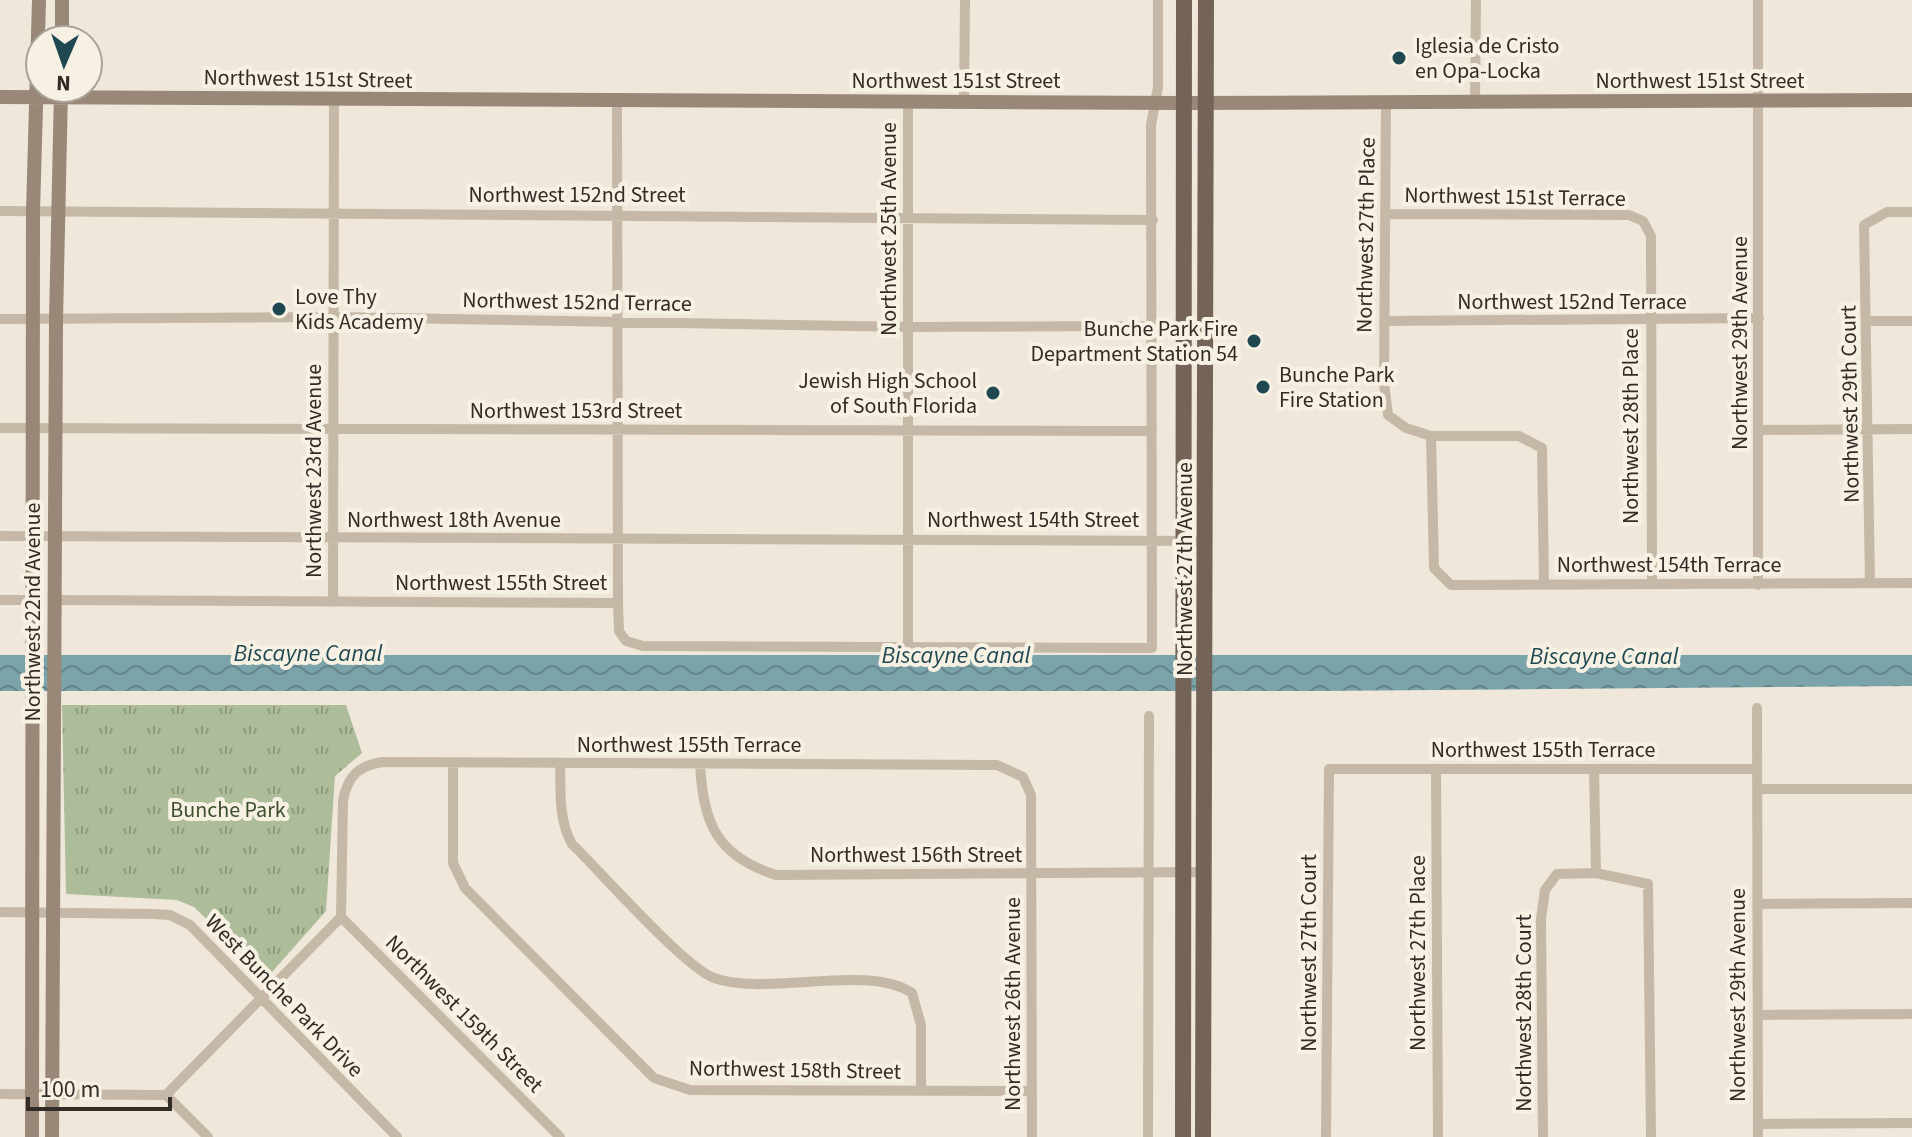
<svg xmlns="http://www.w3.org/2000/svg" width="1912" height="1137" font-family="'Source Sans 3',sans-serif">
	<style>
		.park { fill: url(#park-tufts) }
		.water { fill: url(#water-waves) }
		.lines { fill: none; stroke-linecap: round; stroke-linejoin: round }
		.street { stroke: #c6b8a6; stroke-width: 10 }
		.secondary { stroke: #998777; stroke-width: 14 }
		.primary { stroke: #746458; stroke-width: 16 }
		.poi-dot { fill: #1f4851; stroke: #f7f1e4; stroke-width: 3 }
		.labels { text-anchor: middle; stroke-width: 8; stroke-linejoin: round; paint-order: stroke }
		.poi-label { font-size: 22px; fill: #322b26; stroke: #f7f1e4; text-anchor: start }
		.street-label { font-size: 22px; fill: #322b26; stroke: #f7f1e4 }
		.park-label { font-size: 22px; fill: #3e4f2c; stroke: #f7f1e4 }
		.water-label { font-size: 24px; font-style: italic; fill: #1f4851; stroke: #f7f1e4 }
	</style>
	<defs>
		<pattern id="park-tufts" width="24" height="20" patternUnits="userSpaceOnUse" patternTransform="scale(2)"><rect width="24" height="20" fill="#adbd9a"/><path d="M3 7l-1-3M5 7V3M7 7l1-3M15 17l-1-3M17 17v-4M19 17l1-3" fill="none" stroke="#8d9a7d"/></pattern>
		<pattern id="water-waves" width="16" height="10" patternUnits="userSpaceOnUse" patternTransform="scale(2)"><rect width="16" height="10" fill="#7aa3aa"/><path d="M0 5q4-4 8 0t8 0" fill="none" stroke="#65858a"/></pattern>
	</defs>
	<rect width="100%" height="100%" fill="#efe7d9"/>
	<path class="park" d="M62 705H346L362 753 335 776 326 911 272 972H261L194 907 177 900 66 894Z"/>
	<path class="water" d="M0 655H1912V686L1315 691H0Z"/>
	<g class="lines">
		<path class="street" d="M1758 0V585
			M617 102 618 603 619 631 626 641 643 646 1152 648 1151 125 1158 87V0
			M908 102V644
			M964 102 965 0
			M1386 103 1384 383 1388 415 1406 428 1431 436H1519L1542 448 1544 584
			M1475 103 1476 0
			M0 211 1153 220
			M1386 214 1629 215 1643 221 1651 236 1652 584
			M0 319 334 317 908 327 1153 326
			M1384 321 1759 318
			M1868 321H1912
			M0 428 1152 431
			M1759 430 1912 429
			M1431 436 1434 568 1451 585 1912 583
			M0 536 1206 541
			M1870 583 1864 225 1887 212H1912
			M0 600H31
			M56 600 618 603
			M333 602 334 100
			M1757 708 1758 1137
			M453 763V863L465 888 654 1078 690 1090 1032 1091
			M560 763C561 791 558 819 572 844 600 871 684 967 714 978 768 997 867 963 912 993L921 1025V1090
			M700 764C703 822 716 856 776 875L1205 872
			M1436 769 1438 1137
			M1594 769 1596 873
			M1757 789H1912
			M1757 904 1912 903
			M0 912 152 914 170 915 190 925 397 1137
			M341 917 560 1137
			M1758 1015 1912 1014
			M0 1094 166 1095
			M166 1095 341 917 343 800C348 776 358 766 382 762L997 765 1023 777 1031 795 1032 1137
			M166 1095 208 1137
			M1758 1124 1912 1123
			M1148 1137 1149 716
			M1326 1137 1329 769H1757
			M1543 1137 1541 919 1545 890 1557 874 1596 873 1648 884 1651 1137"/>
		<path class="secondary" d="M62 40V0
			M0 97 1184 103 1912 100
			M32 1137 33 212 39 0
			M52 1137 56 320 61 90"/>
		<path class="primary" d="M1183 1137 1184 0
			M1203 1137 1206 0"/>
	</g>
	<g class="poi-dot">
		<circle cx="1399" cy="58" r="8"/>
		<circle cx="279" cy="309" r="8"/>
		<circle cx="1254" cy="341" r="8"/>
		<circle cx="1263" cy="387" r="8"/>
		<circle cx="993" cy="393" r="8"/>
	</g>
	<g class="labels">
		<g class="poi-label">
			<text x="1415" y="53">Iglesia de Cristo<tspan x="1415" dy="25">en Opa-Locka</tspan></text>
			<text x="295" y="304">Love Thy<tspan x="295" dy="25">Kids Academy</tspan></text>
			<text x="1238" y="336" text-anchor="end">Bunche Park Fire<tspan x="1238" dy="25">Department Station 54</tspan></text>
			<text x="1279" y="382">Bunche Park<tspan x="1279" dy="25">Fire Station</tspan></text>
			<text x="977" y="388" text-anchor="end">Jewish High School<tspan x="977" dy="25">of South Florida</tspan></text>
		</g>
		<g class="street-label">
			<text transform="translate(308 78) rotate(1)" y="8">Northwest 151st Street</text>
			<text x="956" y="88">Northwest 151st Street</text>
			<text x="1700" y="88">Northwest 151st Street</text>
			<text x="577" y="202">Northwest 152nd Street</text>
			<text transform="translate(1515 196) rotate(1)" y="8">Northwest 151st Terrace</text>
			<text transform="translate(888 229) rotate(-90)" y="8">Northwest 25th Avenue</text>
			<text transform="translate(1365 235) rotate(-89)" y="8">Northwest 27th Place</text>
			<text transform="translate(577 301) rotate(1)" y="8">Northwest 152nd Terrace</text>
			<text x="1572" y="309">Northwest 152nd Terrace</text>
			<text transform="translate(1739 343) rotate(-90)" y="8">Northwest 29th Avenue</text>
			<text transform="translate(1849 404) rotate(-91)" y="8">Northwest 29th Court</text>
			<text x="576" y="418">Northwest 153rd Street</text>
			<text transform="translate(1630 426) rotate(-90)" y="8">Northwest 28th Place</text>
			<text transform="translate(313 471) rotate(-90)" y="8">Northwest 23rd Avenue</text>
			<text x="454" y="527">Northwest 18th Avenue</text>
			<text x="1033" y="527">Northwest 154th Street</text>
			<text x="1669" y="572">Northwest 154th Terrace</text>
			<text transform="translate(1184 569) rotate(-90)" y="8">Northwest 27th Avenue</text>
			<text x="501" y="590">Northwest 155th Street</text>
			<text transform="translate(32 612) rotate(-90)" y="8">Northwest 22nd Avenue</text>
			<text x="689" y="752">Northwest 155th Terrace</text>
			<text x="1543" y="757">Northwest 155th Terrace</text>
			<text x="916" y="862">Northwest 156th Street</text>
			<text transform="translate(1308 953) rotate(-90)" y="8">Northwest 27th Court</text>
			<text transform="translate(1417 953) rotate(-90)" y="8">Northwest 27th Place</text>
			<text transform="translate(285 995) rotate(46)" y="8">West Bunche Park Drive</text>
			<text transform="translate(1737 995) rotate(-90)" y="8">Northwest 29th Avenue</text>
			<text transform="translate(1012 1004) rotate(-90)" y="8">Northwest 26th Avenue</text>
			<text transform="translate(465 1013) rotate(45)" y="8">Northwest 159th Street</text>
			<text transform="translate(1523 1013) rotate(-90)" y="8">Northwest 28th Court</text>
			<text transform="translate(795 1069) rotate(1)" y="8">Northwest 158th Street</text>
		</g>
		<g class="park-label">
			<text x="228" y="817">Bunche Park</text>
		</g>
		<g class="water-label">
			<text x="308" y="661">Biscayne Canal</text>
			<text x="956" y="663">Biscayne Canal</text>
			<text x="1604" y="664">Biscayne Canal</text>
		</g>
	</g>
	<g transform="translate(64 64) rotate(182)"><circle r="38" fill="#f7f1e4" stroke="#a8a298" stroke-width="2"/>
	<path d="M0-6L14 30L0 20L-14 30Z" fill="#1f4851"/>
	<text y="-12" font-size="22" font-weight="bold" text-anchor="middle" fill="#322b26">N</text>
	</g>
	<path d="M28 1097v12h142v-12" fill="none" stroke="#322b26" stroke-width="4"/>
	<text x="40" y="1097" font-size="24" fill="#322b26" stroke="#f7f1e4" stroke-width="6" paint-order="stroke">100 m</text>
</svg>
